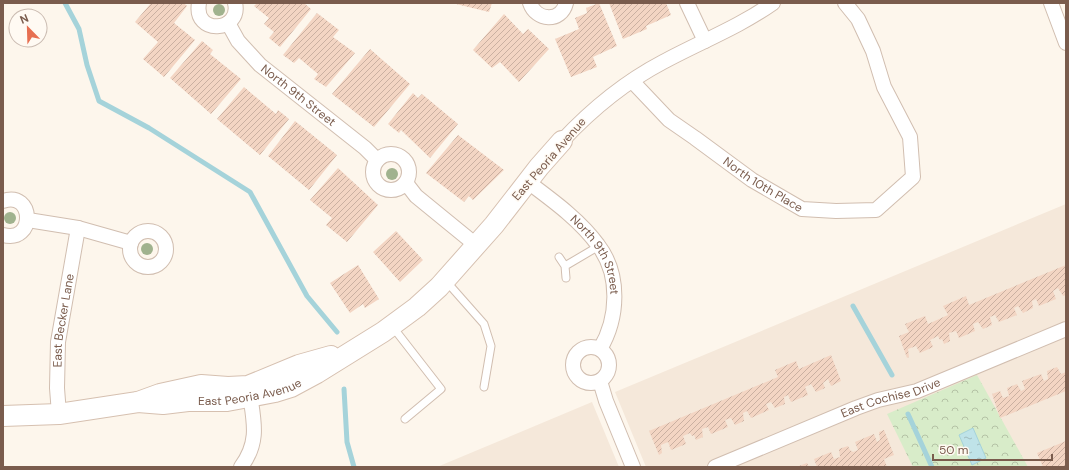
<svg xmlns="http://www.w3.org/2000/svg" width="1069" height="470" font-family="'DM Sans',sans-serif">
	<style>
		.residential { fill: #f5e8da }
		.forest { fill: url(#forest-crowns) }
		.water { fill: url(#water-ripples); stroke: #a5d3da }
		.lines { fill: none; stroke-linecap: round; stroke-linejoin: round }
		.stream { stroke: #a5d3da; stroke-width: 5 }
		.building { fill: url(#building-hatch) }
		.lane-casing { stroke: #d1beb0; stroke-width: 9 }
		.street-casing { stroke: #d1beb0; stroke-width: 16 }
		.secondary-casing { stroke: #d6c0b0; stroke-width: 22 }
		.lane { stroke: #fff; stroke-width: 7 }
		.street { stroke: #fff; stroke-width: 14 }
		.secondary { stroke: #fff; stroke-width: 20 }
		.tree { fill: #a0b28e }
		.labels { text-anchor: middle; stroke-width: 3; stroke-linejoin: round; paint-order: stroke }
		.street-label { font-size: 12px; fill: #7a5c4d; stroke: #fffaf3 }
	</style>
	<defs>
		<pattern id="forest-crowns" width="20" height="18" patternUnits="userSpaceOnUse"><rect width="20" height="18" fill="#d8ecc9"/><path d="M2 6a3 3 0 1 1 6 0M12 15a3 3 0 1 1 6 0" fill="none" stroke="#b4c2a5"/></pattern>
		<pattern id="water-ripples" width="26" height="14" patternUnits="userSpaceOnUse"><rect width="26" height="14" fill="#bfe3e8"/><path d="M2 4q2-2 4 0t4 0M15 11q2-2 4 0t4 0" fill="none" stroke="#a0bbbe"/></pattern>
		<pattern id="building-hatch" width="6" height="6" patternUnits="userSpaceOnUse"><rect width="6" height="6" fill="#f3d5c3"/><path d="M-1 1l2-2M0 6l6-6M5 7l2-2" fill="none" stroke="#cab0a1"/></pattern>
	</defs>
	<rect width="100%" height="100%" fill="#fdf6ec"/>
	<path class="residential" d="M1066 204V467H646L615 392Z
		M592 402 619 467H437Z"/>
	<path class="forest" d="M977 375 1028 467H913L887 414Z"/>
	<path class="water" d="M973 428 986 458 972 465 959 435Z"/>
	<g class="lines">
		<path class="stream" d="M65 3 79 29 87 65 99 101 149 128 250 192 307 296 337 332
			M853 306 892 375
			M344 389 347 442 354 467
			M908 414 932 467"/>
	</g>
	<path class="building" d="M151 3H184L187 6 174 23 195 40 164 77 143 59 158 42 135 22Z
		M257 3H304L311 9 280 47 269 38 274 32 264 24 269 18 254 6Z
		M452 3H492L489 12Z
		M599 3 617 46 593 57 597 67 571 77 555 39 579 29 575 18 587 13 586 8Z
		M609 3H666L671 15 646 26 647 29 623 39Z
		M317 13 339 30 333 37 355 53 326 87 314 79 318 74 299 58 294 63 283 55Z
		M504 14 523 34 528 29 549 49 519 82 500 62 492 68 473 50Z
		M202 41 213 50 210 54 241 79 211 114 170 78Z
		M370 49 410 84 374 127 332 94Z
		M244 87 276 114 278 110 289 119 260 155 217 119Z
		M413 93 418 98 422 94 458 124 430 158 401 130 399 133 388 124Z
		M295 121 337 155 309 190 268 156Z
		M458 135 504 170 473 200 469 196 464 202 426 173Z
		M338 168 378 205 347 242 326 225 332 218 310 200Z
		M396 231 423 260 400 282 373 252Z
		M358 265 379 299 365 308 363 304 350 313 330 283Z
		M1066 265V295L1063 296 1058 288 1053 291 1056 299 1039 306 1036 299 1032 301 1033 308 1023 313 1018 306 1014 308 1017 315 999 322 995 315 990 317 992 325 983 329 978 322 973 324 975 331 959 338 956 331 949 333 950 341 944 344 942 339 940 340 938 336 930 340 933 347 920 353 916 346 908 349 909 357 907 358 899 336 909 332 905 324 925 316 928 324 948 315 943 306 966 296 969 305Z
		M831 355 841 381 831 386 828 379 823 383 825 388 816 392 811 384 805 387 808 395 791 402 788 395 784 397 785 404 775 408 771 402 766 404 769 410 751 418 747 411 743 413 744 421 735 425 731 418 725 420 728 427 711 434 708 427 702 429 703 437 696 440 694 435 692 436 690 433 683 436 686 444 671 450 668 442 661 445 662 453 659 455 649 431 778 377 775 370 796 361 799 369Z
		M1057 367 1061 374 1066 372V391L1000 418 992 394 1000 391 1003 398 1009 396 1007 388 1017 384 1021 391 1025 389 1022 381 1041 374 1044 381 1048 379 1047 371Z
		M884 430 894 455 884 459 887 467H817L814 459 831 452 834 459 840 457 839 449 848 446 850 450 853 452 858 450 855 442 874 434 877 442 880 440 879 432Z
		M1066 441V467H1043L1037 453Z
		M807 463 809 467H796Z"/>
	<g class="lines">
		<defs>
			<path id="lane" d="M559 257 565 266
				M566 278 565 266 599 246
				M446 281 484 324 491 346 484 387
				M392 326 441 389 405 419"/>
			<g id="street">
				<path d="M199 3C193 36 242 32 235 3"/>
				<path d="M530 3C536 21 561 23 566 3"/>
				<path d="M687 3 705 41"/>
				<path d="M1051 3 1066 43"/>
				<path id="s1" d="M228 23 238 41 260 65 365 148 377 160"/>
				<path id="s2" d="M632 81 669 120 695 138 752 180 802 209 836 211 876 210 913 177 910 137 884 87 873 51 858 19 845 3"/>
				<path d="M562 141C591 110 625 82 663 62 700 42 739 27 773 3"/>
				<circle cx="391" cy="172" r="18"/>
				<path id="s3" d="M528 182C552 200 580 220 598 245 621 275 618 319 600 349"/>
				<path d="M406 183 416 196 476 245"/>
				<path d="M3 201C34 190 36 244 3 235"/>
				<path d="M28 220 78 228 131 243"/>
				<circle cx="148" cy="249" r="18"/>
				<circle cx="591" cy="365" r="18"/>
				<path d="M600 381 606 401 633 467"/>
				<path id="s4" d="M59 414 57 388 58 342 78 228"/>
				<path d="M241 467C261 440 253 419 249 388"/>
				<path id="s5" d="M715 467 856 408 878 400 917 391 1066 329"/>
			</g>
			<g id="secondary">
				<path id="s6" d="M138 402 163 404 188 401H227L275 392 291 387 317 373 383 332 417 307 439 287 494 225 539 167 562 141"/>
				<path d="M3 416 59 414 138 402 160 394 201 385 228 387 248 386 299 365 331 356"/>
			</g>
		</defs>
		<use href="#lane" class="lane-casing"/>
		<use href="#street" class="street-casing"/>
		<use href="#secondary" class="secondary-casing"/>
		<use href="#lane" class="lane"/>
		<use href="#street" class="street"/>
		<use href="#secondary" class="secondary"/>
	</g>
	<g class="tree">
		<circle cx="219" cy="10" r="6"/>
		<circle cx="392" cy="174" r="6"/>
		<circle cx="10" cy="218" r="6"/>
		<circle cx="147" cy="249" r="6"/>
	</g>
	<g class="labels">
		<g class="street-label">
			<text dy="4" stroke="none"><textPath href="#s1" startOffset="102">North 9th Street</textPath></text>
			<text transform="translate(549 159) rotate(-49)" y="4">East Peoria Avenue</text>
			<text dy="4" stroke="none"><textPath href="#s2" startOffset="168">North 10th Place</textPath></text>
			<text dy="4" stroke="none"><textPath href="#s3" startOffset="102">North 9th Street</textPath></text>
			<text dy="4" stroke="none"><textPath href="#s4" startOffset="94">East Becker Lane</textPath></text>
			<text dy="4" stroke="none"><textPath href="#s6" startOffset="113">East Peoria Avenue</textPath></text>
			<text dy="4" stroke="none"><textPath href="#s5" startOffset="189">East Cochise Drive</textPath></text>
		</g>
	</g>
	<rect width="1069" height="470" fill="none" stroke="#7a5c4d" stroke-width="8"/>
	<g transform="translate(28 28) rotate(337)"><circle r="19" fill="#fffaf3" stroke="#cabbb1"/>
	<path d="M0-3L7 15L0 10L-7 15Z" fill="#e76f51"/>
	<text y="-6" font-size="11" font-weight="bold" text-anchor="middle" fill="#7a5c4d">N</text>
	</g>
	<path d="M933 454v6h119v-6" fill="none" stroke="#7a5c4d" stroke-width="2"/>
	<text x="939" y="454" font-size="12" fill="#7a5c4d" stroke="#fffaf3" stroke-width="3" paint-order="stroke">50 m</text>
</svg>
